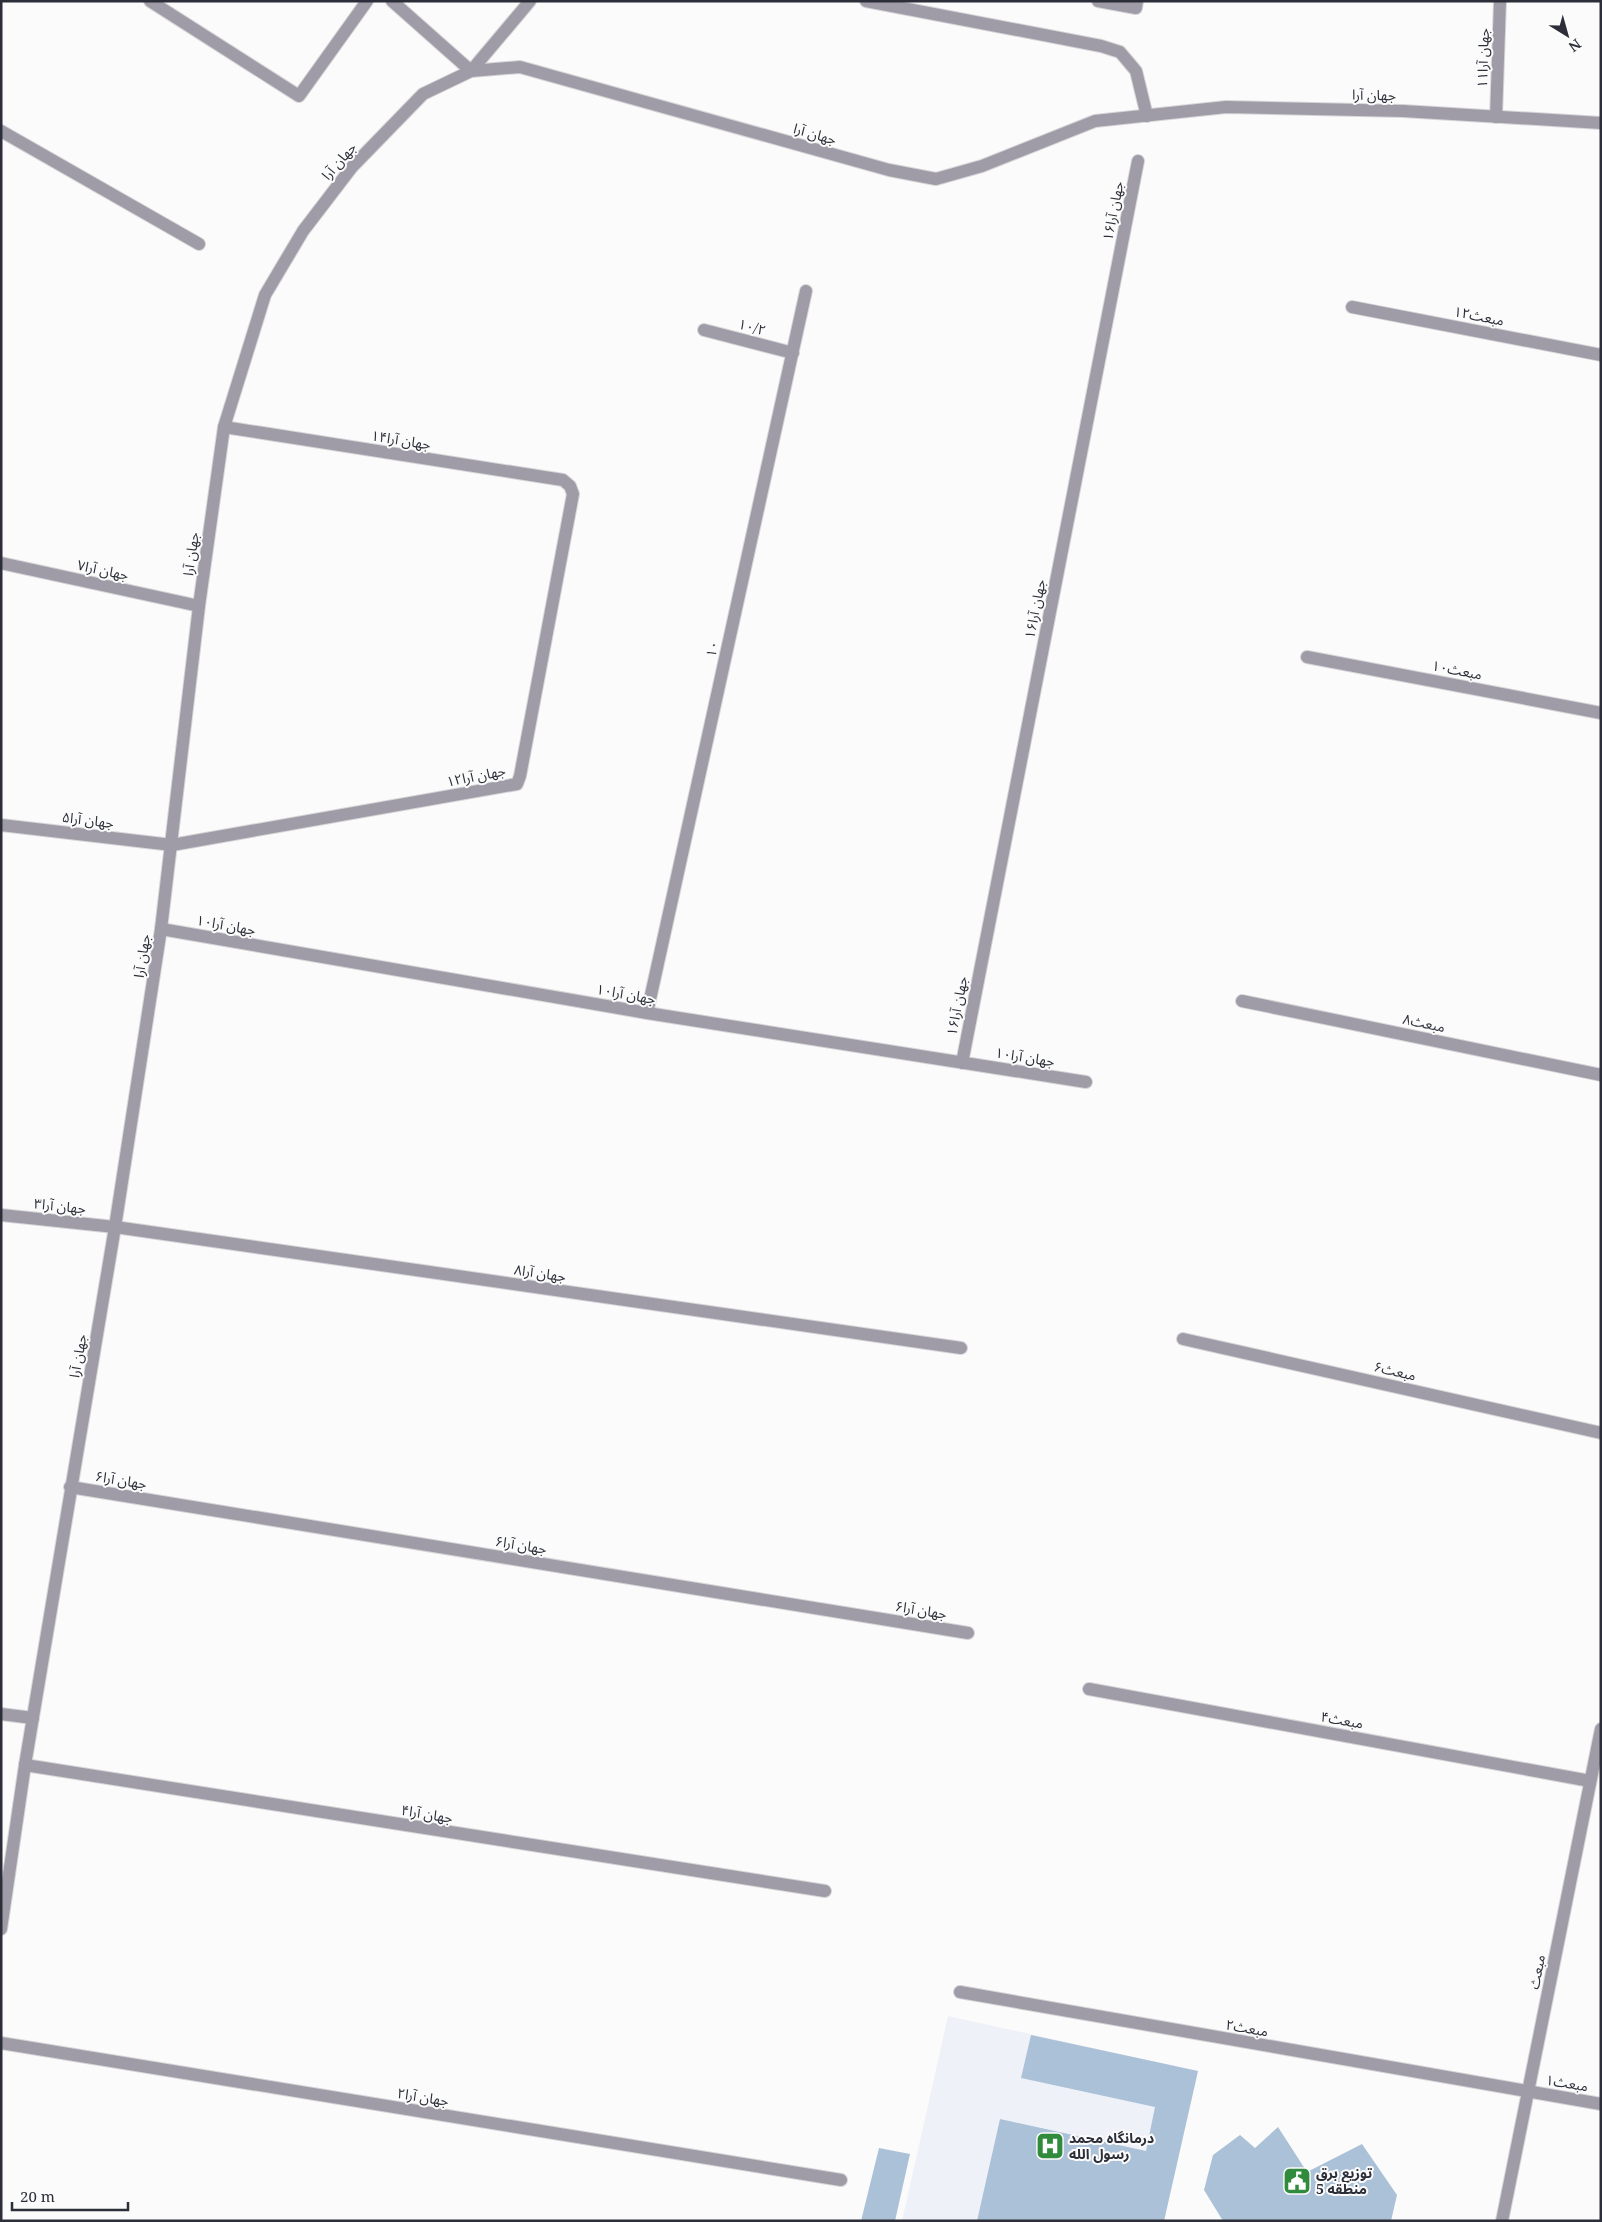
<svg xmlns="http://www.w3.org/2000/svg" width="1602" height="2222" font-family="'Noto Serif','Noto Sans Arabic',serif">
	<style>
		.built { fill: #eff1f8 }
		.building { fill: #abc1d7 }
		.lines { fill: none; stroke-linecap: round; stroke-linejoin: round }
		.minor-casing { stroke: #d6d6d8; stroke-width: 14 }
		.tertiary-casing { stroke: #d6d6d8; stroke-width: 14 }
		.minor { stroke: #9f9ca8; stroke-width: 12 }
		.tertiary { stroke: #9f9ca8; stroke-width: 12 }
		.labels { text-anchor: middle; stroke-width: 4; stroke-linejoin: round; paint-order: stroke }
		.street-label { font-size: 14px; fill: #2c2f39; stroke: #fbfbfb }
		.poi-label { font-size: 14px; font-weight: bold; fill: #2c2f39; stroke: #fbfbfb; text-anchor: start }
	</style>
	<rect width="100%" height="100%" fill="#fbfbfb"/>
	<path class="built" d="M948 2016 1198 2071 1164 2221H902Z"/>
	<path class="building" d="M1031 2035 1198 2071 1164 2221H977L1000 2119 1146 2151 1155 2107 1021 2078Z
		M1278 2127 1307 2172 1362 2144 1397 2195 1391 2221H1223L1204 2190 1213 2155 1240 2135 1255 2148Z
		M879 2148 910 2154 895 2221H861Z"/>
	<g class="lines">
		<defs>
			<path id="minor" d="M150 1 299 96 367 1
				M392 1 471 71 530 1
				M866 1 1101 46 1120 52 1136 71 1147 116
				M1098 1 1136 8 1137 1
				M1496 117 1500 1
				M1 131 199 244
				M1352 307 1601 355
				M704 330 793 353
				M1 563 199 606
				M1307 657 1601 713
				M1 825 172 845 517 784 520 776 573 494 570 486 563 480 224 427
				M161 929 647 1013 1086 1082
				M1242 1001 1601 1075
				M647 1013 806 291
				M962 1063 1138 161
				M1 1215 115 1227 961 1348
				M1183 1339 1601 1433
				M70 1487 968 1633
				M1089 1689 1590 1781
				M1 1714 33 1718
				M25 1765 825 1891
				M960 1992 1601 2104
				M1 2043 841 2180"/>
			<path id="tertiary" d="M1 1929 25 1765 115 1227 161 929 199 606 224 427 265 295 303 231 352 167 423 94 471 71 520 67 889 170 936 179 982 166 1095 121 1226 107 1403 111 1601 123
				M1502 2221 1601 1729"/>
		</defs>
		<use href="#minor" class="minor-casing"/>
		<use href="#tertiary" class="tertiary-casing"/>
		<use href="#minor" class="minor"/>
		<use href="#tertiary" class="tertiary"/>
	</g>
	<defs>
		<symbol id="hospital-square" viewBox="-11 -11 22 22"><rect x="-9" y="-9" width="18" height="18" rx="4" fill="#318b3c" stroke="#fbfbfb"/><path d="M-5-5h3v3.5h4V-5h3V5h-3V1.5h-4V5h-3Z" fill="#fff"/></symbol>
		<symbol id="civic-square" viewBox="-11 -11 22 22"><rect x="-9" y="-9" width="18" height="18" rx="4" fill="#318b3c" stroke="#fbfbfb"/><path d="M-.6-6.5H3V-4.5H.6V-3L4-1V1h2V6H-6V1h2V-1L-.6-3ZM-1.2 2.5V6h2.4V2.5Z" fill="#fff"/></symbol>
	</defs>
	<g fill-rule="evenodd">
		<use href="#hospital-square" x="1034" y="2130" width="32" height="32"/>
		<use href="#civic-square" x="1281" y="2165" width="32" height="32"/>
	</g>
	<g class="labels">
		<g class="street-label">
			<text transform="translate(1483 58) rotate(-88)" y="5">جهان آرا۱۱</text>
			<text transform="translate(1374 95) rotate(1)" y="5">جهان آرا</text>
			<text transform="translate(815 134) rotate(16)" y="5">جهان آرا</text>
			<text transform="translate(339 161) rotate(-49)" y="5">جهان آرا</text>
			<text transform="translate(1113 211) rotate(-79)" y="5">جهان آرا۱۶</text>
			<text transform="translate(1479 316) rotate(11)" y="5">مبعث۱۲</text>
			<text transform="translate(752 327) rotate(15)" y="5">۱۰/۲</text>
			<text transform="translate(401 440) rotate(9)" y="5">جهان آرا۱۴</text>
			<text transform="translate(191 554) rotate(-82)" y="5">جهان آرا</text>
			<text transform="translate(103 570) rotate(12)" y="5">جهان آرا۷</text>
			<text transform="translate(1035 609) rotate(-79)" y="5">جهان آرا۱۶</text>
			<text transform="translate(712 649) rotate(-78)" y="5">۱۰</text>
			<text transform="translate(1457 670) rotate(11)" y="5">مبعث۱۰</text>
			<text transform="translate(476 776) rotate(-11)" y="5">جهان آرا۱۲</text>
			<text transform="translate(88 820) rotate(7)" y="5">جهان آرا۵</text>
			<text transform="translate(226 925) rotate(10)" y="5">جهان آرا۱۰</text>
			<text transform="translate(142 956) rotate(-81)" y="5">جهان آرا</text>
			<text transform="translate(626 994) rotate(10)" y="5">جهان آرا۱۰</text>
			<text transform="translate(957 1006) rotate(-79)" y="5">جهان آرا۱۶</text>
			<text transform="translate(1424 1023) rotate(12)" y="5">مبعث۸</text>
			<text transform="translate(1025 1057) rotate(9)" y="5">جهان آرا۱۰</text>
			<text transform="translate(60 1206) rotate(6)" y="5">جهان آرا۳</text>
			<text transform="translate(540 1273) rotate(8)" y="5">جهان آرا۸</text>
			<text transform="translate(78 1356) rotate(-80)" y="5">جهان آرا</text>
			<text transform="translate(1395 1371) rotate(13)" y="5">مبعث۶</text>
			<text transform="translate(121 1480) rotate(9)" y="5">جهان آرا۶</text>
			<text transform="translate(521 1545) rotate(9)" y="5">جهان آرا۶</text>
			<text transform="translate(921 1610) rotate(9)" y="5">جهان آرا۶</text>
			<text transform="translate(1342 1720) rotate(10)" y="5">مبعث۴</text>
			<text transform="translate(427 1814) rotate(9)" y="5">جهان آرا۴</text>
			<text transform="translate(1537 1972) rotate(-79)" y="5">مبعث</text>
			<text transform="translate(1247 2028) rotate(10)" y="5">مبعث۲</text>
			<text transform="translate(1567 2083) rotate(9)" y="5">مبعث۱</text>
			<text transform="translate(423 2097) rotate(9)" y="5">جهان آرا۲</text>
		</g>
		<g class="poi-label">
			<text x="1069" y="2143">درمانگاه محمد<tspan x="1069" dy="16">رسول الله</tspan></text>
			<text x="1316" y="2178">توزیع برق<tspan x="1316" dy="16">منطقه 5</tspan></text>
		</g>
	</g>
	<rect width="1602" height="2222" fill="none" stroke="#2c2f39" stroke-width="5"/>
	<g transform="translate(1567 35) rotate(143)" stroke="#fbfbfb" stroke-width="4" paint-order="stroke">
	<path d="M0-4L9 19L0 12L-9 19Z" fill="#2c2f39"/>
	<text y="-8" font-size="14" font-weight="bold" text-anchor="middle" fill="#2c2f39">N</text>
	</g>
	<path d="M12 2202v8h116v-8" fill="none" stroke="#2c2f39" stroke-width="2.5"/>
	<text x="20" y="2202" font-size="15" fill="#2c2f39" stroke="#fbfbfb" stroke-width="4" paint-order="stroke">20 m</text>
</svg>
